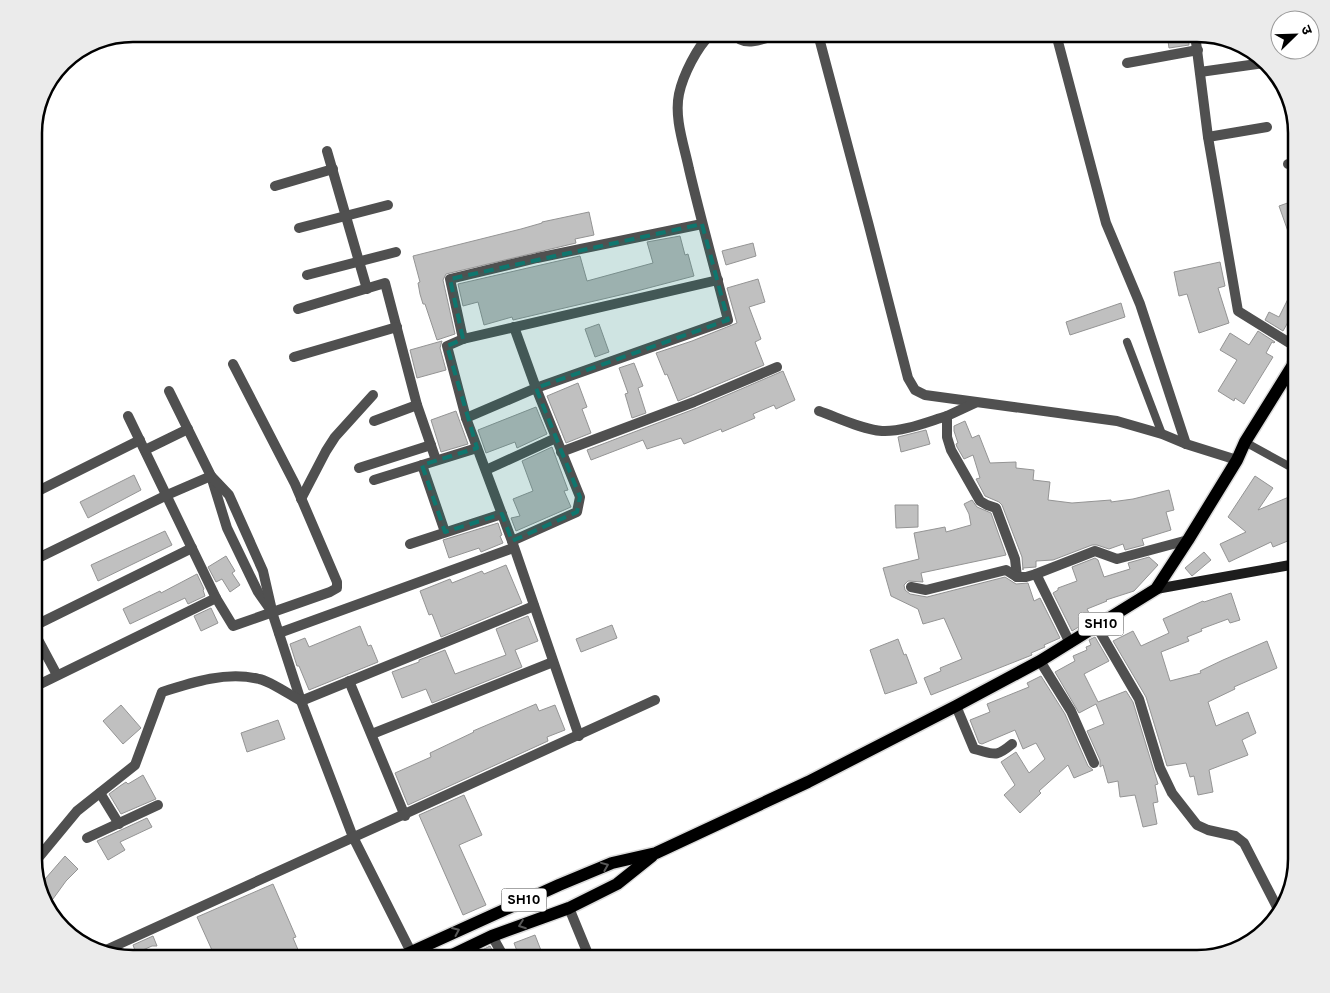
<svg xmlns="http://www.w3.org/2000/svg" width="1330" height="993" font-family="Overpass,'Noto Sans Devanagari',sans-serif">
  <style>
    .building { fill: #c0c0c0; stroke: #949494 }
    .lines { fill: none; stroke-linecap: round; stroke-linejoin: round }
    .primary-casing { stroke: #dbdbdb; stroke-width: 15 }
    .lane { stroke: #505050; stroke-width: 8 }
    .street { stroke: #505050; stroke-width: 10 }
    .secondary { stroke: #1d1d1d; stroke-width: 10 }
    .primary { stroke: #000; stroke-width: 12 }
    .oneway { stroke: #595959 }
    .marked { fill: #0f766e; fill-opacity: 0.2; stroke: #0f766e; stroke-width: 4; stroke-dasharray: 10 6; stroke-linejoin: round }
    .labels { text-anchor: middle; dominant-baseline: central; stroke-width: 4; stroke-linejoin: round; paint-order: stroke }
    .shield { fill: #fff; stroke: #4c4c4c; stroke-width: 1 }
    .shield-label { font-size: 14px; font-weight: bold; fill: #000 }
    .rim { fill: none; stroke: #000; stroke-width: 2.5 }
  </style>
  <rect width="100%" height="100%" fill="#fff"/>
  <!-- building -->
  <g class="building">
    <path d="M1167,34H1188L1189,45L1169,48Z"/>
    <path d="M1296,200V251H1295L1279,206Z"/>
    <path d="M589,212L594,235L575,239L576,243L446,274L443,280L455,334L437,340L425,304H423L420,294L418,283L420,282L413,256L521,229L542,223V222Z"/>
    <path d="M680,236L685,255L688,254L694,276L633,292L513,320L512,317L484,325L478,302L463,306L458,284L580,256L587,281L653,263L647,242Z"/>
    <path d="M753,243L756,256L726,265L722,251Z"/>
    <path d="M1220,262L1225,286L1218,288L1229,323L1199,333L1187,294L1179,296L1174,272Z"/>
    <path d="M758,279L765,302L749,307L761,339L755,342L764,365L678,401L667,374L665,375L656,353L692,341L737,323L727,288Z"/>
    <path d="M1289,297L1296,301V308L1283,331L1265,320L1269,312L1279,317Z"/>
    <path d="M1121,303L1125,317L1070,335L1066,322Z"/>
    <path d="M599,324L609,352L595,357L585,329Z"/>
    <path d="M1258,331L1275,342L1274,343L1272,342L1266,353L1273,357L1244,404L1235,398L1234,401L1218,391L1237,360L1220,350L1230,333L1249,345Z"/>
    <path d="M442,341L440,348L446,370L417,378L410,350Z"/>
    <path d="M634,363L643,386L638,388L646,413L632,418L625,394L628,393L619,368Z"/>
    <path d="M783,371L795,400L776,409L774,405L753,414L755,418L722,432L721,429L684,444L681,438L647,449L643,440L591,460L587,450L697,408Z"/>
    <path d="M578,383L587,407L582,409L591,433L566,443L547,396Z"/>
    <path d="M536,407L547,434L517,448L515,442L486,453L478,430Z"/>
    <path d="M456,411L468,444L441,452L431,420Z"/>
    <path d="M965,421L972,438L979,435L990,463L1016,462V468L1034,470L1033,480L1050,482L1048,500L1072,503L1111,500V502L1133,499L1169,490L1174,510L1166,512L1171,530L1142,539L1144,545L1125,550L1123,544L1109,549L1097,545H1092L1053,560L1036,561V567L1023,568V570L1022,557L1002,505L999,502L985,496L976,479L980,478L973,455L964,459L957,447L956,444L958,443L954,431V426Z"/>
    <path d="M926,430L930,444L901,452L898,437Z"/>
    <path d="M552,447L568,490L564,491L571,507L516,531L511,518L520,516L513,499L533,491L522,461Z"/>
    <path d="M134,475L141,490L88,518L80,502Z"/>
    <path d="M1255,476L1273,488L1258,510L1296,494V526L1291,528L1295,538L1273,547L1271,542L1229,562L1220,544L1246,532L1228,517Z"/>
    <path d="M972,500L977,507L991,513L1006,555L921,573L923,582L908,581L904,585L905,590L910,594L927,597L1005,577L1016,584L1028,583L1034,601L1040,598L1060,638L1044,645L1045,647L1031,653L1032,655L931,695L924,678L941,671L940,668L962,659L944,618L923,624L918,609L891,596L883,568L919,559L914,533L945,527L946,532L971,525L969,514L964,504Z"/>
    <path d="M895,505H918V527L896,528Z"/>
    <path d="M498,523L502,535L500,536L503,543L481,552L479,548L449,558L443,540Z"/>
    <path d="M165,531L172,545L98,581L91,565Z"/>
    <path d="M1204,552L1211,560L1192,576L1185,568Z"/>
    <path d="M226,556L235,571L232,573L240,585L230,592L222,579L216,582L208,567Z"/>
    <path d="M1149,557L1158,565L1134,591L1106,600L1107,601L1087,609L1092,619L1072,631L1053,593L1058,590V588L1077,581L1072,567L1095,558L1098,560L1104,577L1130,569L1128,563Z"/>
    <path d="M506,565L522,603L441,637L432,614L429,615L420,591L450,579L452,583L482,571L484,574Z"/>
    <path d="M197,574L204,589L203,590L205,596L188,604L185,598L130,624L123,609L160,591L161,593Z"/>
    <path d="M1231,593L1240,620L1230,623L1228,619L1201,629L1202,631L1187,637L1189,641L1161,652L1170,681L1201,673L1200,671L1223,660L1267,641L1277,668L1234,687L1235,689L1208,702L1216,726L1248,712L1256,733L1242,740L1248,755L1209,770L1213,792L1198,795L1194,776L1190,777L1186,763L1167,766L1146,697L1113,641L1133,631L1141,646L1169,633L1163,619L1203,601L1204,602Z"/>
    <path d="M211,608L218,623L201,631L194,616Z"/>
    <path d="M528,616L538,641L515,650L522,667L432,703L426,689L402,698L392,672L419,662V660L445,650L455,674L506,655L496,629Z"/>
    <path d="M612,625L617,638L581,652L576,639Z"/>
    <path d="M360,626L368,646L371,645L378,662L309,690L299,666H297L290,644L305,638L309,647Z"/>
    <path d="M1095,637L1109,661L1084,674L1098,702L1126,691L1133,702L1158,784L1155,785L1158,802L1153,803L1157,824L1143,827L1135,795L1120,797L1118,781L1108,783L1103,765L1100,767V760L1087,731L1104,724L1096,704L1079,713L1055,672L1075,661L1073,656L1087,650L1086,647L1091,645L1089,640Z"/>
    <path d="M898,639L904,655L906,654L917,683L885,694L870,650Z"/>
    <path d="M1041,676L1065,714L1088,766L1093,770L1074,778L1068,765L1039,791L1041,793L1020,813L1004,795L1015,785L1001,762L1016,752L1029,773L1045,759L1036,743L1023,749L1015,730L982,744L979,743L970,720L990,712L987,704L1029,687L1027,683Z"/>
    <path d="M536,704L539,711L555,705L565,730L547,737L548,741L408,805L395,773L431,757L430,753L474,732L473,731Z"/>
    <path d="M121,705L141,728L123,744L103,721Z"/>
    <path d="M278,720L285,739L247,752L241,733Z"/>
    <path d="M143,775L156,799L121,814L109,794L120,786L126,782L128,784Z"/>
    <path d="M464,795L482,835L459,845L486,905L463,915L419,815Z"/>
    <path d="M147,818L152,827L120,842L125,850L108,860L97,841Z"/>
    <path d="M65,856L78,869L66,881L50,903L49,902L46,906L39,886Z"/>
    <path d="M273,884L296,937L293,938L302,959H216L197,917Z"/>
    <path d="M535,935L542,953L527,959H520L514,943Z"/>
    <path d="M153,936L157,946H152L136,953L133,945Z"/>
    <path d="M490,946L497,959H462L480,951Z"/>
  </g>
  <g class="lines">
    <!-- primary casing -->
    <g class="primary-casing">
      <g id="primary">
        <path d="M396,959L559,885L612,863L656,853L808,782L956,706L1040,661L1156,589L1188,540L1237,460L1245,442L1296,360"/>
        <path d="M444,959L492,936L569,908L617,884L652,856"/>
      </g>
    </g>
    <!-- lane -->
    <g class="lane">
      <path d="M1127,342L1162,434"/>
      <path d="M1245,442L1296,470"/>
    </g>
    <!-- street -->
    <g class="street">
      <path d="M734,34C744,48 764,39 777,34"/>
      <path d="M818,34L869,226L908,378L915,390L925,395L1117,421L1162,434L1186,444L1237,460"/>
      <path d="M1056,34L1106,223L1140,304L1186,444"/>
      <path d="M1195,34L1208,137L1238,311L1296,347"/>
      <path d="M1127,63L1198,50"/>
      <path d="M1200,72L1264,63"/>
      <path d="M1208,137L1267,127"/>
      <path d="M327,151L367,289"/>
      <path d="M1288,164L1296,162"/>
      <path d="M275,186L333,169"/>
      <path d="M299,228L388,205"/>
      <path d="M307,275L396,252"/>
      <path d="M298,309L385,283L417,405L436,460"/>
      <path d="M463,339L450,279L537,258L702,224"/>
      <path d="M294,357L397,327"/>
      <path d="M169,391L211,476L227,528L258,592L272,612L301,701L353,837L411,952"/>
      <path d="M975,403L947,416V437L951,450L980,501L987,505L996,508L1015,559L1017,577H1026L1036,574L1095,551L1117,559L1188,540"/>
      <path d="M819,411C839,418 861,429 882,431C903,432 927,422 947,416"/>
      <path d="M128,416L216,598"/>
      <path d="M466,418L536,388L728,320C715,270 701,220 689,169C684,145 674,118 679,94C683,75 697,47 711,34"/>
      <path d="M374,421L417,405"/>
      <path d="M145,450L188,429"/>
      <path d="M561,452L694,402L777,367"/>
      <path d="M422,465L445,532"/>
      <path d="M359,468L431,445"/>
      <path d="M486,470L556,438"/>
      <path d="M374,480L477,448"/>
      <path d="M34,493L140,440"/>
      <path d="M301,499L326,451L335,437L373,395"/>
      <path d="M512,541L577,512L580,497L536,388L514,327"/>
      <path d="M410,544L502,514"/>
      <path d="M34,560L167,495L211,476L229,495L263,571L271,606"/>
      <path d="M1036,574L1070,643"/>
      <path d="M911,587L926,590L1006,570L1017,577"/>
      <path d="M34,626L192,548"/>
      <path d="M1097,627L1139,699L1160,768L1172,793L1197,825L1208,830L1235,836L1244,843L1279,911"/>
      <path d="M34,632L57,675"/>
      <path d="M279,633L513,548"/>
      <path d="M1040,661L1071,711L1094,763"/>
      <path d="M349,681L405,816"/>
      <path d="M34,687L216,598L233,626L330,592L337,588V582L295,484L233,364"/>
      <path d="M956,706L974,749C995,754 995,758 1012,744"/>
      <path d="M372,734L553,662"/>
      <path d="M579,736L512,541L466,418L447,346L463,339L718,280"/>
      <path d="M100,793L119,824"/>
      <path d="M87,838L158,805"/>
      <path d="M34,863L77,811L135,765L162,692C193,682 227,671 259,679C270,681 290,695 301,701L534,606"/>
      <path d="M569,908L590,959"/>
      <path d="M492,936L505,959"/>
      <path d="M106,950L655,700"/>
      <path d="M645,959H660"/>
    </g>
    <!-- secondary -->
    <path class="secondary" d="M1156,589L1296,564"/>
    <!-- primary -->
    <use href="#primary" class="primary"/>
  </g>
  <!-- one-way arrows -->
  <defs><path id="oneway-chevron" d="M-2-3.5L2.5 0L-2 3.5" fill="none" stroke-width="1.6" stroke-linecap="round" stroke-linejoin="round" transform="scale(1.25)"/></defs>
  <g class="oneway">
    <use href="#oneway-chevron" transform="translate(605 866) rotate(-22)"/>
    <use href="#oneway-chevron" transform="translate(522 925) rotate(160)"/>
    <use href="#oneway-chevron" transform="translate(456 931) rotate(-24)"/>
  </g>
  <!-- marked area -->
  <path class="marked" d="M702,224L728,320L536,388L580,497L577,512L512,541L502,514L445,532L422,465L477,448L447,346L463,339L450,279Z"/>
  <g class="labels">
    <!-- shield labels -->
    <g class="shield">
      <rect x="1078.5" y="612.5" width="45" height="23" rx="4"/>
      <rect x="501.5" y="888.5" width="45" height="23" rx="4"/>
    </g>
    <g class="shield-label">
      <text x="1101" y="624">SH10</text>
      <text x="524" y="900">SH10</text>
    </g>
  </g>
  <!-- crop -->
  <path d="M0 0H1330V993H0ZM133 42H1197A91 91 0 0 1 1288 133V859A91 91 0 0 1 1197 950H133A91 91 0 0 1 42 859V133A91 91 0 0 1 133 42Z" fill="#ebebeb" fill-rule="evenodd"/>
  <path class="rim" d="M133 42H1197A91 91 0 0 1 1288 133V859A91 91 0 0 1 1197 950H133A91 91 0 0 1 42 859V133A91 91 0 0 1 133 42Z"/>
  <!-- north arrow -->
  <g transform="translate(1295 35) rotate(67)"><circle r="24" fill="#ffffff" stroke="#999999"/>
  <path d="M0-4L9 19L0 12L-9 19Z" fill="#000000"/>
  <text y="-8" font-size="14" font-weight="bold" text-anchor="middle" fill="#000000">उ</text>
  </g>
</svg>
